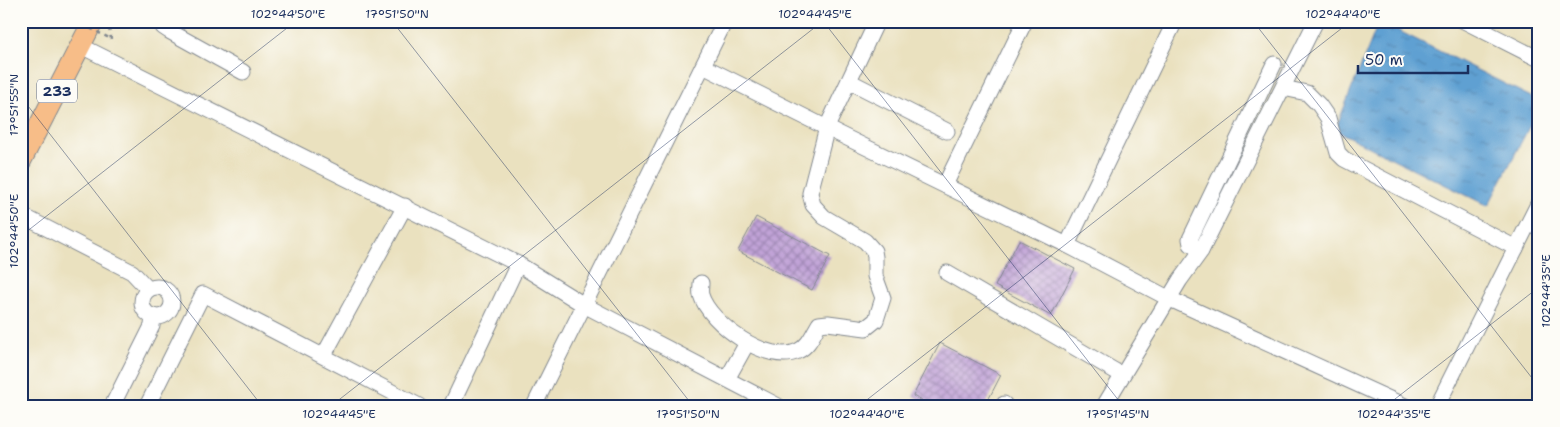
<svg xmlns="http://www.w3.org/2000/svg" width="1560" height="427" font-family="'Shantell Sans',sans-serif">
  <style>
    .water { fill: url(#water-ripples); stroke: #3d6898 }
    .building { fill: url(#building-cross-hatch) }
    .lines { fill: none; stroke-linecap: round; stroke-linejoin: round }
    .minor-casing { stroke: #82888e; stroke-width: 17 }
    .major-casing { stroke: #82888e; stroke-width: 22 }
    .path { stroke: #82888e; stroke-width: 2.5; stroke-dasharray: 4 4; stroke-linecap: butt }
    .minor { stroke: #fff; stroke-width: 15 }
    .major { stroke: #f7bd88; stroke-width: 20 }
    .path-bridge { stroke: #82888e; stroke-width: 2.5; stroke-dasharray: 4 4; stroke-linecap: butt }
    .ticks { fill: none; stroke: #1b2f5e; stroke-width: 1; stroke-opacity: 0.45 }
    .labels { text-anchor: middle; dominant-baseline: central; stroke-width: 4.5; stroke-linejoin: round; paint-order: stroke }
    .shield { fill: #fdfcf7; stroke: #5f6c8c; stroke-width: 1 }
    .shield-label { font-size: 14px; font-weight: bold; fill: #1b2f5e }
    .neatline { fill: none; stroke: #1b2f5e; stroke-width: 2 }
    .ticks-label { font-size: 12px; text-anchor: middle; fill: #1b2f5e }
  </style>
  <defs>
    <pattern id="water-ripples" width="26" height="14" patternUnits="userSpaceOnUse" patternTransform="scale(1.25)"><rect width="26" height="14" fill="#5fa0d2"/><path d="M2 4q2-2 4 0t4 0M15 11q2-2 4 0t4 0" fill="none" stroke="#4e83ae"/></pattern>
    <pattern id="building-cross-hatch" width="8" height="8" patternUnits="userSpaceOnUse" patternTransform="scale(1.25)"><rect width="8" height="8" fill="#c1a3d7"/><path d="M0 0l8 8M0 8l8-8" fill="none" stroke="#9c85b2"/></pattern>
  </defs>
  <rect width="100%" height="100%" fill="#fdfcf7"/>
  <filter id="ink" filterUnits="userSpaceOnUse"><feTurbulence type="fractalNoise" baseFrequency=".02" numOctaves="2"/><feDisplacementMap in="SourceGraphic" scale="10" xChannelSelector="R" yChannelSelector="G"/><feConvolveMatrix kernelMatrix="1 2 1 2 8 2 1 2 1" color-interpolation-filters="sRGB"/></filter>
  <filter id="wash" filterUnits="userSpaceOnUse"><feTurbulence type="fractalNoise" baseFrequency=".0096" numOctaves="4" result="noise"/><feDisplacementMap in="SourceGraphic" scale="20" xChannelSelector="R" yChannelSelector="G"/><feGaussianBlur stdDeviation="1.12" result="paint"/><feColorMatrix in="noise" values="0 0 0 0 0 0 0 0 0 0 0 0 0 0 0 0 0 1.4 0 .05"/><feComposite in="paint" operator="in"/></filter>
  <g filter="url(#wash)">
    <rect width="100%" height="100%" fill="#eae1bf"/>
    <!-- water -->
    <path class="water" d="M1379,21L1539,101V108L1488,206L1335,130Z"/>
    <g id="blocks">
      <!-- building -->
      <g class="building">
        <path d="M756,217L830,256L812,290L738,251Z"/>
        <path d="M1019,240L1075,269L1051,316L995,286Z"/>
        <path d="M940,343L1001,375L985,406H931L913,396Z"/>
      </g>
    </g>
  </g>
  <g filter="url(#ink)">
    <use href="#blocks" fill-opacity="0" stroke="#82888e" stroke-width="1"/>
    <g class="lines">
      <!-- minor casing -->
      <g class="minor-casing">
        <g id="minor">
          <path d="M160,21L163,27L169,31L243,72"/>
          <path d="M1464,21L1539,59"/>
          <path d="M81,46L518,264L584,305L778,406"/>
          <path d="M703,66L839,134L1067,245L1170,299L1405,406"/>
          <path d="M849,81L947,131"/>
          <path d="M1283,88L1307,93L1319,105L1328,118L1338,153L1344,159L1516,248"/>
          <path d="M945,185L1025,21"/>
          <path d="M21,215L132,272L148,289"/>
          <path d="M1067,245L1175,21"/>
          <path d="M1201,251L1191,244L1190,239L1274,64"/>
          <path d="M947,273L1122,375"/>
          <path d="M701,283C701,287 700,291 701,295C709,323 769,366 798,351C809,346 813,334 819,324L828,323L866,328L876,320L883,298L875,276V257L874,251L865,241L824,217L813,205L810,193L827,127L877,21"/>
          <circle cx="157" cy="302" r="15"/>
          <path d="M324,355L405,206"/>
          <path d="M727,379L747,343"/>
          <path d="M112,406L152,326L153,316"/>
          <path d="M147,406L203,294L419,406"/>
          <path d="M451,406L518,264"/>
          <path d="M534,406L725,21"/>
          <path d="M1003,406L1004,404"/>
          <path d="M1104,406L1180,280L1201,251L1316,21"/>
          <path d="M1437,406L1539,202"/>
        </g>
      </g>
      <!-- major casing -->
      <g class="major-casing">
        <path id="major" d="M21,161L93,21"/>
      </g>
      <!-- path -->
      <path class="path" d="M109,28L111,39"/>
      <!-- minor -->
      <use href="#minor" class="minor"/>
      <!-- major -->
      <use href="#major" class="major"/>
      <!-- path-bridge -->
      <path class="path-bridge" d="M76,21L111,39"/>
    </g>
  </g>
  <!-- ticks -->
  <path class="ticks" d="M392,21L693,406M823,21L1123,406M1253,21L1539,387M21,97L262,406M21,236L296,21M331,406L823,21M859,406L1351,21M1386,406L1539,287"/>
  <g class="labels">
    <!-- shield labels -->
    <rect class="shield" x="37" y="79.5" width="40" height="23" rx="4"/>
    <g class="shield-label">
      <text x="57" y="91">233</text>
    </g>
  </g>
  <!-- margin -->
  <rect width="1560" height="427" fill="none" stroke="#fdfcf7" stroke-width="55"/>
  <!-- scale -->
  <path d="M1358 65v8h110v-8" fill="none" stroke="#1b2f5e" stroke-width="2.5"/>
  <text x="1365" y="65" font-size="15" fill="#1b2f5e" stroke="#fdfcf7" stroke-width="4" paint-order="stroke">50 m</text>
  <rect x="28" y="28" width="1504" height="372" class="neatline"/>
  <g class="ticks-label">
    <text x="288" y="18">102°44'50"E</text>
    <text x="397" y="18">17°51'50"N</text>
    <text x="815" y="18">102°44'45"E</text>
    <text x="1343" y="18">102°44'40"E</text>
    <text transform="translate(14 105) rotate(-90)" y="4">17°51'55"N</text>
    <text transform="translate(14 231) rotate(-90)" y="4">102°44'50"E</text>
    <text transform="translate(1546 291) rotate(-90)" y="4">102°44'35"E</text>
    <text x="339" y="418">102°44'45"E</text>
    <text x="688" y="418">17°51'50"N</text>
    <text x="867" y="418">102°44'40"E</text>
    <text x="1118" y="418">17°51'45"N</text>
    <text x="1394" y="418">102°44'35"E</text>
  </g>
</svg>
